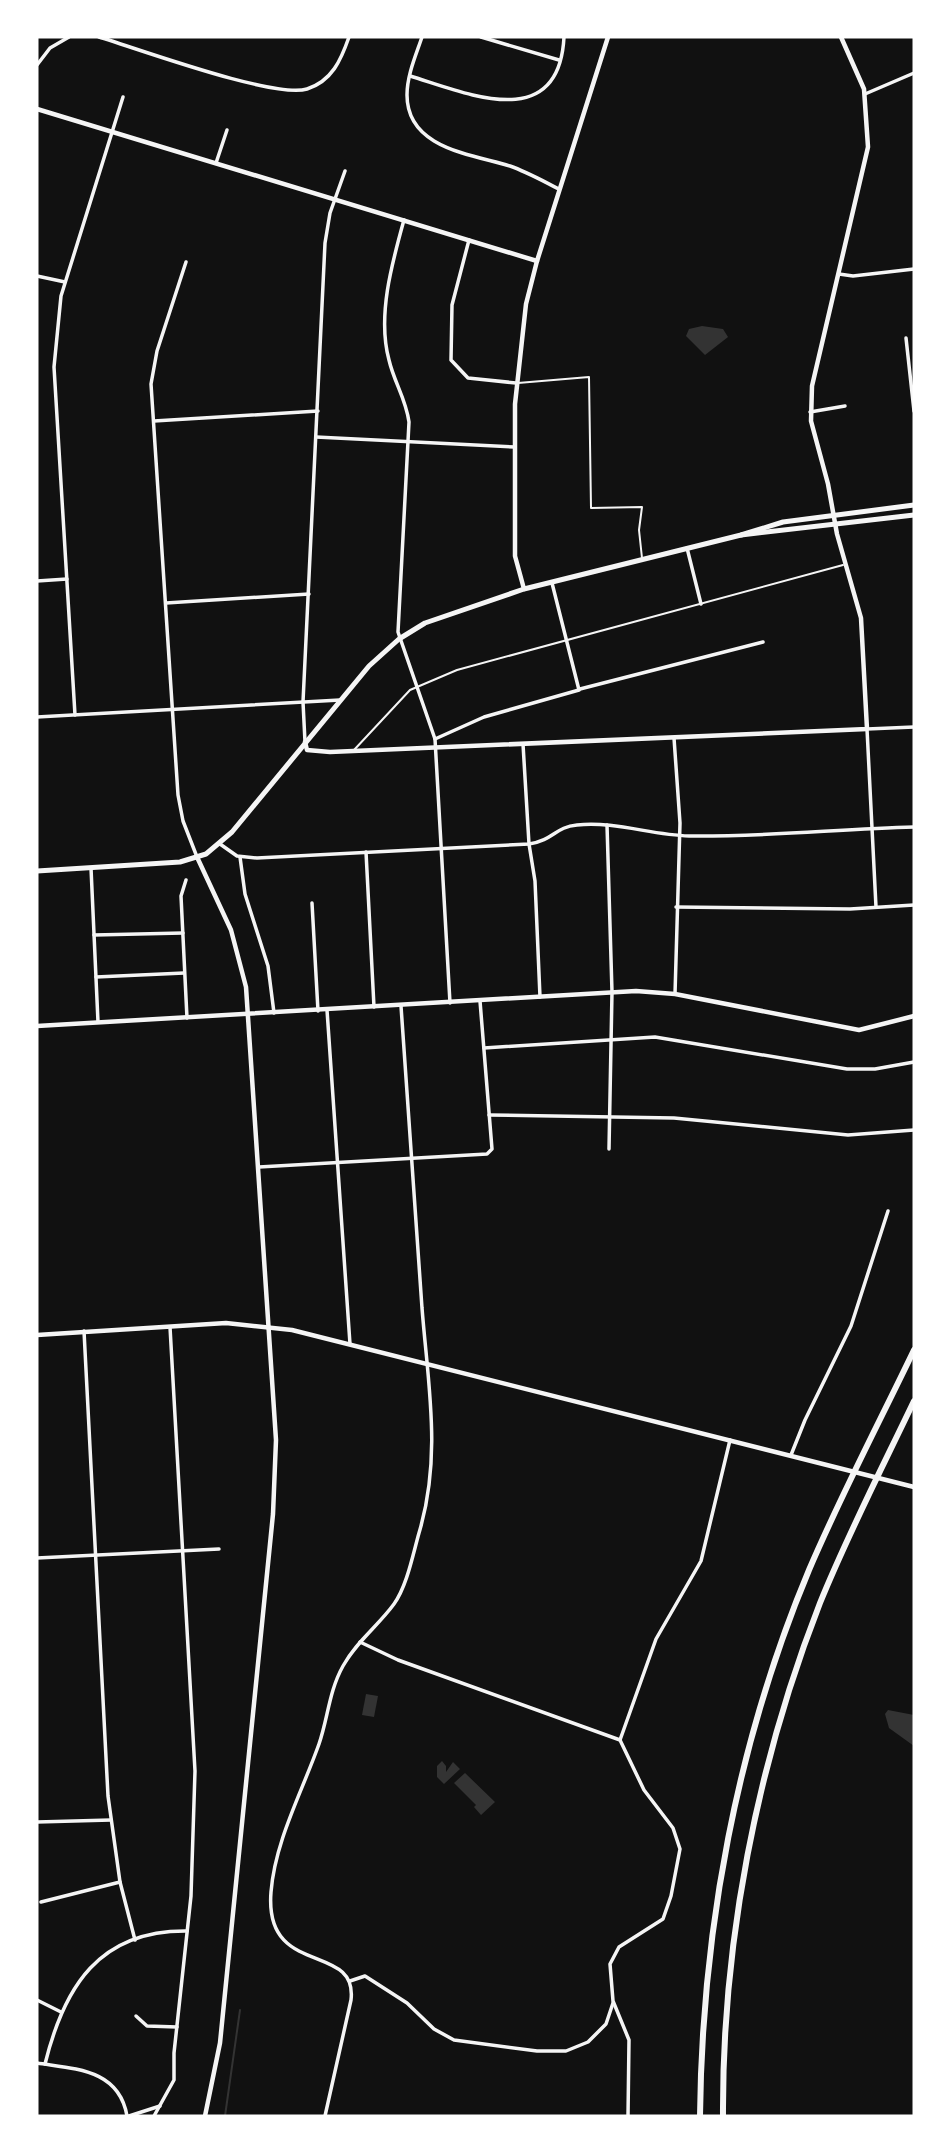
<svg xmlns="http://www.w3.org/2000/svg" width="951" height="2153" font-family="Barlow,sans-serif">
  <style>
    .water { fill: #333 }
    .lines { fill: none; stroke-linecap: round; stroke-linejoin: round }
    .stream { stroke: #333; stroke-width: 2 }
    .service { stroke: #f5f5f5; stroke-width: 2 }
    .minor { stroke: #f5f5f5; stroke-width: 3.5 }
    .tertiary { stroke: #f5f5f5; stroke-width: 4.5 }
    .secondary { stroke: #f5f5f5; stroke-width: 4.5 }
    .primary { stroke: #f5f5f5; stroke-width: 5 }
    .motorway { stroke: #f5f5f5; stroke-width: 6 }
  </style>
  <rect width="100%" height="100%" fill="#111"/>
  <!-- water -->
  <g class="water">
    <path d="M702,326L723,329L728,337L705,355L686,336L689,329Z"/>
    <path d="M366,1694L378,1696L374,1717L362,1715Z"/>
    <path d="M888,1710L914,1715V1746L889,1728L885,1714Z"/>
    <path d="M442,1761L446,1766V1772L453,1762L460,1769L444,1784L437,1777V1766Z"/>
    <path d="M465,1773L495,1802L481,1815L474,1807L476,1805L454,1783Z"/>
  </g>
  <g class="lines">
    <!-- stream -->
    <path class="stream" d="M225,2116L240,2010"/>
    <!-- service -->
    <g class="service">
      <path d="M518,383L589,377L591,508L642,507L639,530L642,558"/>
      <path d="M354,750L410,690L457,670L843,565"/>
    </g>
    <!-- minor -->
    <g class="minor">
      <path d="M99,37C139,49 275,99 307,89C332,81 341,60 349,37"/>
      <path d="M422,37C416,55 407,75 407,95C407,148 470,154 510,166C527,172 543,181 559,189"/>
      <path d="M481,37L559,60"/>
      <path d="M37,65L50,48L69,37"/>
      <path d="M410,76C466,93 559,135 564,37"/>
      <path d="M865,94L914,73"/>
      <path d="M216,163L227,130"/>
      <path d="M404,220C392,263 377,316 389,360C394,382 406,399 409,422L398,632L435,739L450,1003"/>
      <path d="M469,240L452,305L451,360L468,378L516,383"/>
      <path d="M186,262L157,351L151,384L178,795L183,821L197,857"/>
      <path d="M839,274L853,276L914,269"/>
      <path d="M37,276L65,282"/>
      <path d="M906,338L914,411"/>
      <path d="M810,412L845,406"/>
      <path d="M154,421L318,411"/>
      <path d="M316,437L515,447"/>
      <path d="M687,548L701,604"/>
      <path d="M37,581L67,579"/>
      <path d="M166,603L309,594"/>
      <path d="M580,689L763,642"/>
      <path d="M75,715L54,367L61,296L123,97"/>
      <path d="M37,717L340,700"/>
      <path d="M674,738L680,823L675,994"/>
      <path d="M435,739L484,717L579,690L552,583"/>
      <path d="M305,742L303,702L325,243L330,213L345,171"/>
      <path d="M523,744L529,844L535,881L540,997"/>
      <path d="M607,825L612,992L609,1149"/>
      <path d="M220,844L237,856L257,858L529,844C554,840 555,827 577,825C615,821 651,835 689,836C764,837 839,829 914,827"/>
      <path d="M366,852L374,1007"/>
      <path d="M240,857L245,894L268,966L274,1013"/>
      <path d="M91,868L98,1022"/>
      <path d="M186,880L181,896L187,1018"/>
      <path d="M312,903L318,1011"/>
      <path d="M676,907L850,909L914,905"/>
      <path d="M876,907L867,729L914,727"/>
      <path d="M94,935L183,933"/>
      <path d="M96,977L184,973"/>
      <path d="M327,1010L350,1344"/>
      <path d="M484,1048L655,1037L847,1069H875L914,1062"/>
      <path d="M489,1115L674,1118L848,1135L914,1130"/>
      <path d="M259,1167L487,1154L492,1149L480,1001"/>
      <path d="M84,1331L108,1796L120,1882L135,1940"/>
      <path d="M791,1455L805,1420L851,1326L888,1211"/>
      <path d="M37,1558L219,1549"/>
      <path d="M360,1642L398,1660L620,1740L644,1790L673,1828L680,1849L671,1896L663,1919L619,1947L610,1964L613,2001L629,2040L628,2116"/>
      <path d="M620,1740L656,1639L701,1561L730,1440"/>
      <path d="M37,1822L111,1820"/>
      <path d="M41,1902L120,1882"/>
      <path d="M350,1981L365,1976L407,2003L434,2029L454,2040L537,2051H566L588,2042L606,2024L613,2003"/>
      <path d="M37,2000L61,2012"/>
      <path d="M136,2016L147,2026L177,2027"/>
      <path d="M37,2063C75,2069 119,2069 127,2116"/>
      <path d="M45,2064C64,1987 99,1930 187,1931"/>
      <path d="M129,2116L160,2106"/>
      <path d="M154,2116L174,2080V2053L191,1896L195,1771L170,1327"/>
      <path d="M325,2116L351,2000C358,1941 264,1979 271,1892C275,1841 302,1792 319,1744C328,1718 329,1691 343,1666C356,1642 378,1626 394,1604C407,1586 413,1554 419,1533C442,1456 428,1385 422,1308C415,1207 408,1106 401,1006"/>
    </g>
    <!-- tertiary -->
    <g class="tertiary">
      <path d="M37,109L537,261"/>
      <path d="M524,589L515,556V404L526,304L537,261L608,37"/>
      <path d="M305,742L307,750L330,752L867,729L861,618L837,534L828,484L811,421L812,386L868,147L864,89L841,37"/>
      <path d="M37,1026L636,991L675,994L859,1030L914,1016"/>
    </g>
    <!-- secondary -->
    <g class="secondary">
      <path d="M197,857L231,930L246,987L276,1440L273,1514L220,2043L205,2116"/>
      <path d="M37,1335L226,1323L292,1330L914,1487"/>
    </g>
    <!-- primary -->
    <g class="primary">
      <path d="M741,535L914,515"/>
      <path d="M37,871L180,862L206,854L232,832L369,666L399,639L425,623L524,589L741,535L783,522L914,505"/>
    </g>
    <!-- motorway -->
    <g class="motorway">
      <path d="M700,2116C702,1930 737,1742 809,1570C841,1495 879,1423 914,1350"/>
      <path d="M723,2116C722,1943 757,1764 820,1603C848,1534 882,1468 914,1401"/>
    </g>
  </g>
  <!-- border -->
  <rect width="951" height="2153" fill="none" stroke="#ffffff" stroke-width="77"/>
</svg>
